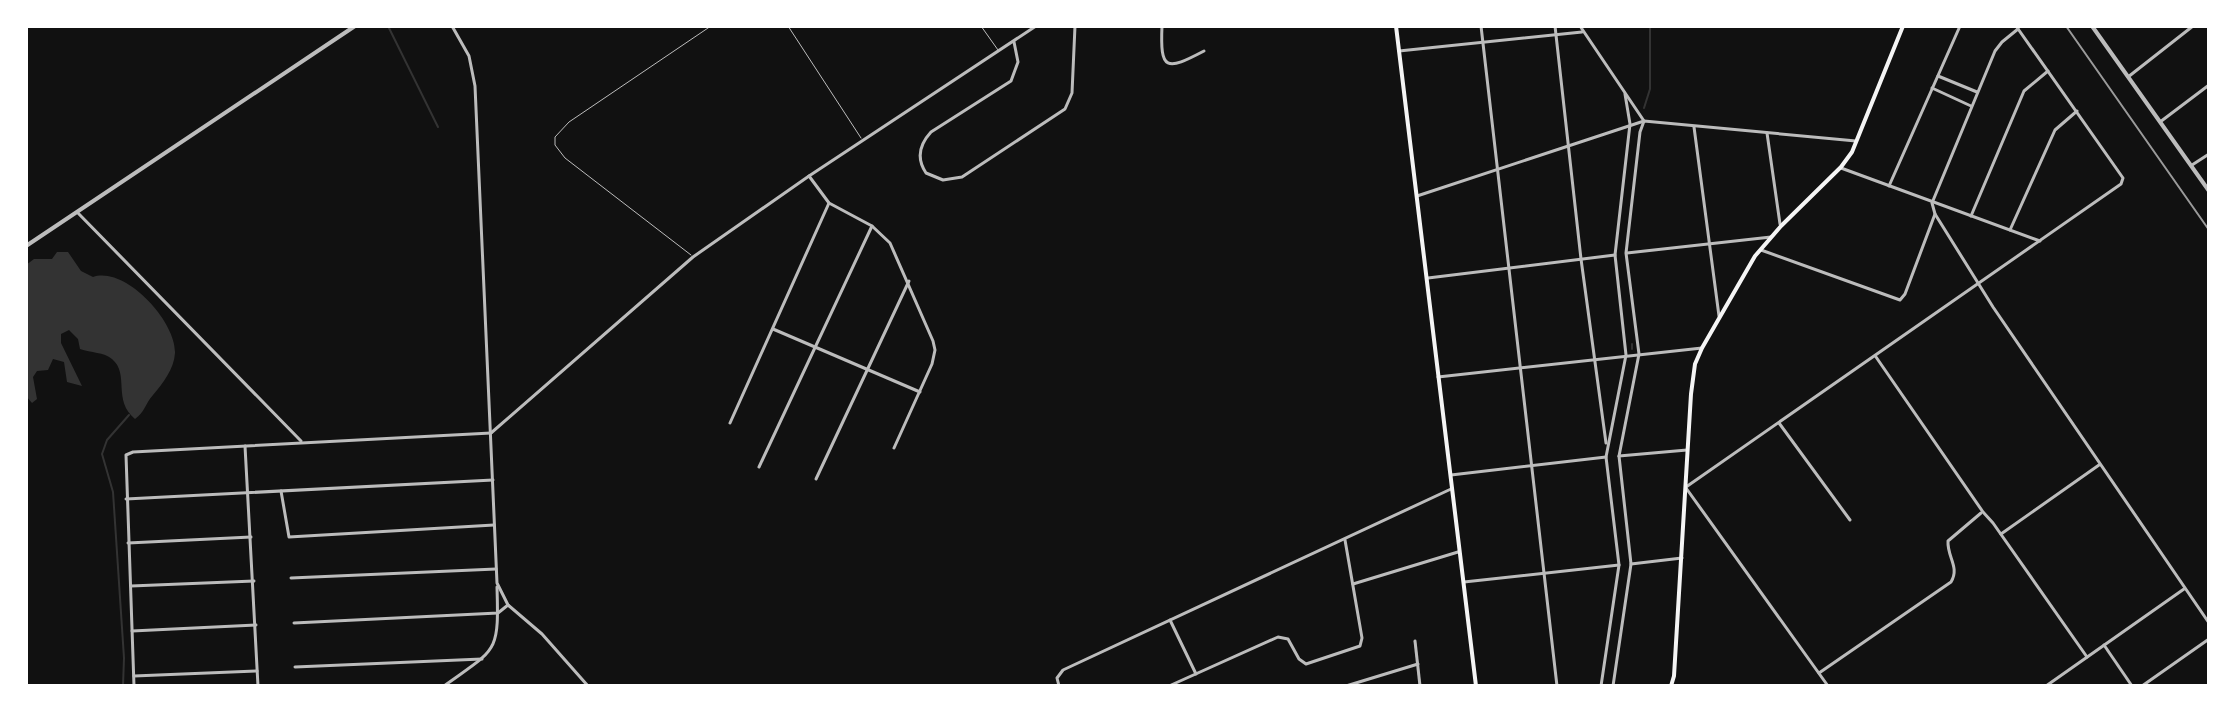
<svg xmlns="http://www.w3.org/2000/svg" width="2235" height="712" font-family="'PT Sans',sans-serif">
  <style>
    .water { fill: #333 }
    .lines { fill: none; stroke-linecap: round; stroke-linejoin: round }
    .stream { stroke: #333; stroke-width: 2 }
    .service { stroke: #bcbcbc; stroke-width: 1 }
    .minor { stroke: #bcbcbc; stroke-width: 3 }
    .tertiary { stroke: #bcbcbc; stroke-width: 4 }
    .secondary { stroke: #f5f5f5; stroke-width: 4 }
    .rail { stroke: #9a9a9a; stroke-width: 2 }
  </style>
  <rect width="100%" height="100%" fill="#111"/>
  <!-- water -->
  <path class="water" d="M57,252H68L81,271L93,277C125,266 176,321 175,353C174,369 163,383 153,395C145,404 145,412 135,419C112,400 130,374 112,359C104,352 91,353 80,349L78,339L69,330L61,334V343L82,386L67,382L64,362L53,359L48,370L37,371L33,377L37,399L32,403L26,396V265L34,259H52Z"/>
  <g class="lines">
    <!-- stream -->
    <g class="stream">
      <path d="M388,26L438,127"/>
      <path d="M1644,108L1650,89V26"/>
      <path d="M1632,344V349"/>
      <path d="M123,686L124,658L113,492L102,454L107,440L129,415"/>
    </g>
    <!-- service -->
    <g class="service">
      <path d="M788,26L861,138"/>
      <path d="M981,26L998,50"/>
      <path d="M691,255L565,158L555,145V137L569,122L711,26"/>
    </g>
    <!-- minor -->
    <g class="minor">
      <path d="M452,26L469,56L475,86L497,583L508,605L542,634L588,686"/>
      <path d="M1162,26C1160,71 1166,71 1204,51"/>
      <path d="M1481,26L1557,686"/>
      <path d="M1555,26L1581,259L1606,443"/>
      <path d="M1580,26L1644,121L1640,132L1626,253L1639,354L1619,456L1631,564L1613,686"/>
      <path d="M2018,29L2002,42L1995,51L1932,203L1935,214L1993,307L2209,623"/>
      <path d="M1014,42L1018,62L1011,81L931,132C919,145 916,158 926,173L943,180L962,177L1065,109L1072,93L1075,26"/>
      <path d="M1399,51L1582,32"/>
      <path d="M1938,76L1977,92"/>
      <path d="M2128,77L2193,26"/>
      <path d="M1932,88L1971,106"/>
      <path d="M2160,122L2209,85"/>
      <path d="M1694,127L1719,316"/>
      <path d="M1767,133L1780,224"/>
      <path d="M2192,165L2209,154"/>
      <path d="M1841,168L2040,241"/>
      <path d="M809,176L829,203L872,226L890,243L933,341L935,350L932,364L894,448"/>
      <path d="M1889,186L1960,26"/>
      <path d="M1417,196L1644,121L1856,141"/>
      <path d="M77,212L301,441"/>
      <path d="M1971,216L2024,91L2048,71"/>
      <path d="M2010,230L2055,130L2077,111"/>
      <path d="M1761,250L1900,300L1905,294L1935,214"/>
      <path d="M1627,253L1771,237"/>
      <path d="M1428,278L1615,255"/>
      <path d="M773,329L920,392"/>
      <path d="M1876,357L1983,512L1993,523L2087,657"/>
      <path d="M1438,377L1702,348"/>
      <path d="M730,423L829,203"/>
      <path d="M1779,423L1850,520"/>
      <path d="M491,433L693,257L809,176L1036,26"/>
      <path d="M245,446L258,686"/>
      <path d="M1619,456L1687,450"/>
      <path d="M759,467L872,226"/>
      <path d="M1451,475L1606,457"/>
      <path d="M816,479L909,281"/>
      <path d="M1686,487L2121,184L2123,178L2016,26"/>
      <path d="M1686,488L1828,686"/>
      <path d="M281,491L289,537L494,525"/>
      <path d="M126,499L493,480"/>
      <path d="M2001,534L2099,465"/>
      <path d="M128,543L251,537"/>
      <path d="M1631,564L1682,558"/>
      <path d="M291,578L496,569"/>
      <path d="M1464,582L1619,565"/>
      <path d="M1353,584L1458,552"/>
      <path d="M131,586L254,581"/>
      <path d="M1170,620L1196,674"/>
      <path d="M294,623L498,613L508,605"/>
      <path d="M132,631L256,625"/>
      <path d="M1415,641L1420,686"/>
      <path d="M2104,645L2132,686"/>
      <path d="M295,667L482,659"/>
      <path d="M1819,673L1951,582C1960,567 1947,557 1948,541L1981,513"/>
      <path d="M134,676L257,671"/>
      <path d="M134,686L126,455L133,452L491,433"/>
      <path d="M444,686C497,648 499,654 497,587"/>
      <path d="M1059,686L1057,678L1063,670L1451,489"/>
      <path d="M1169,686L1278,637L1288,639L1299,659L1306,664L1360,646L1362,638L1345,540"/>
      <path d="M1346,686L1418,664"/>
      <path d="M1601,686L1619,565L1606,457L1626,355L1615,255L1630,124L1625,94"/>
      <path d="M2046,686L2184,589"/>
      <path d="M2142,686L2209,639"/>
    </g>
    <!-- tertiary -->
    <g class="tertiary">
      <path d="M2092,26L2209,191"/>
      <path d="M26,246L355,26"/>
    </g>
    <!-- secondary -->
    <g class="secondary">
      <path d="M1396,26L1476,686"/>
      <path d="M1671,686L1674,676L1691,394L1695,364L1702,348L1755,256L1781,226L1841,167L1852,152L1903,26"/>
    </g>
    <!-- rail -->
    <path class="rail" d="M2066,26L2209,230"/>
  </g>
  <!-- border -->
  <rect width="2235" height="712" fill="none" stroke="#ffffff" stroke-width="56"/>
</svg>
